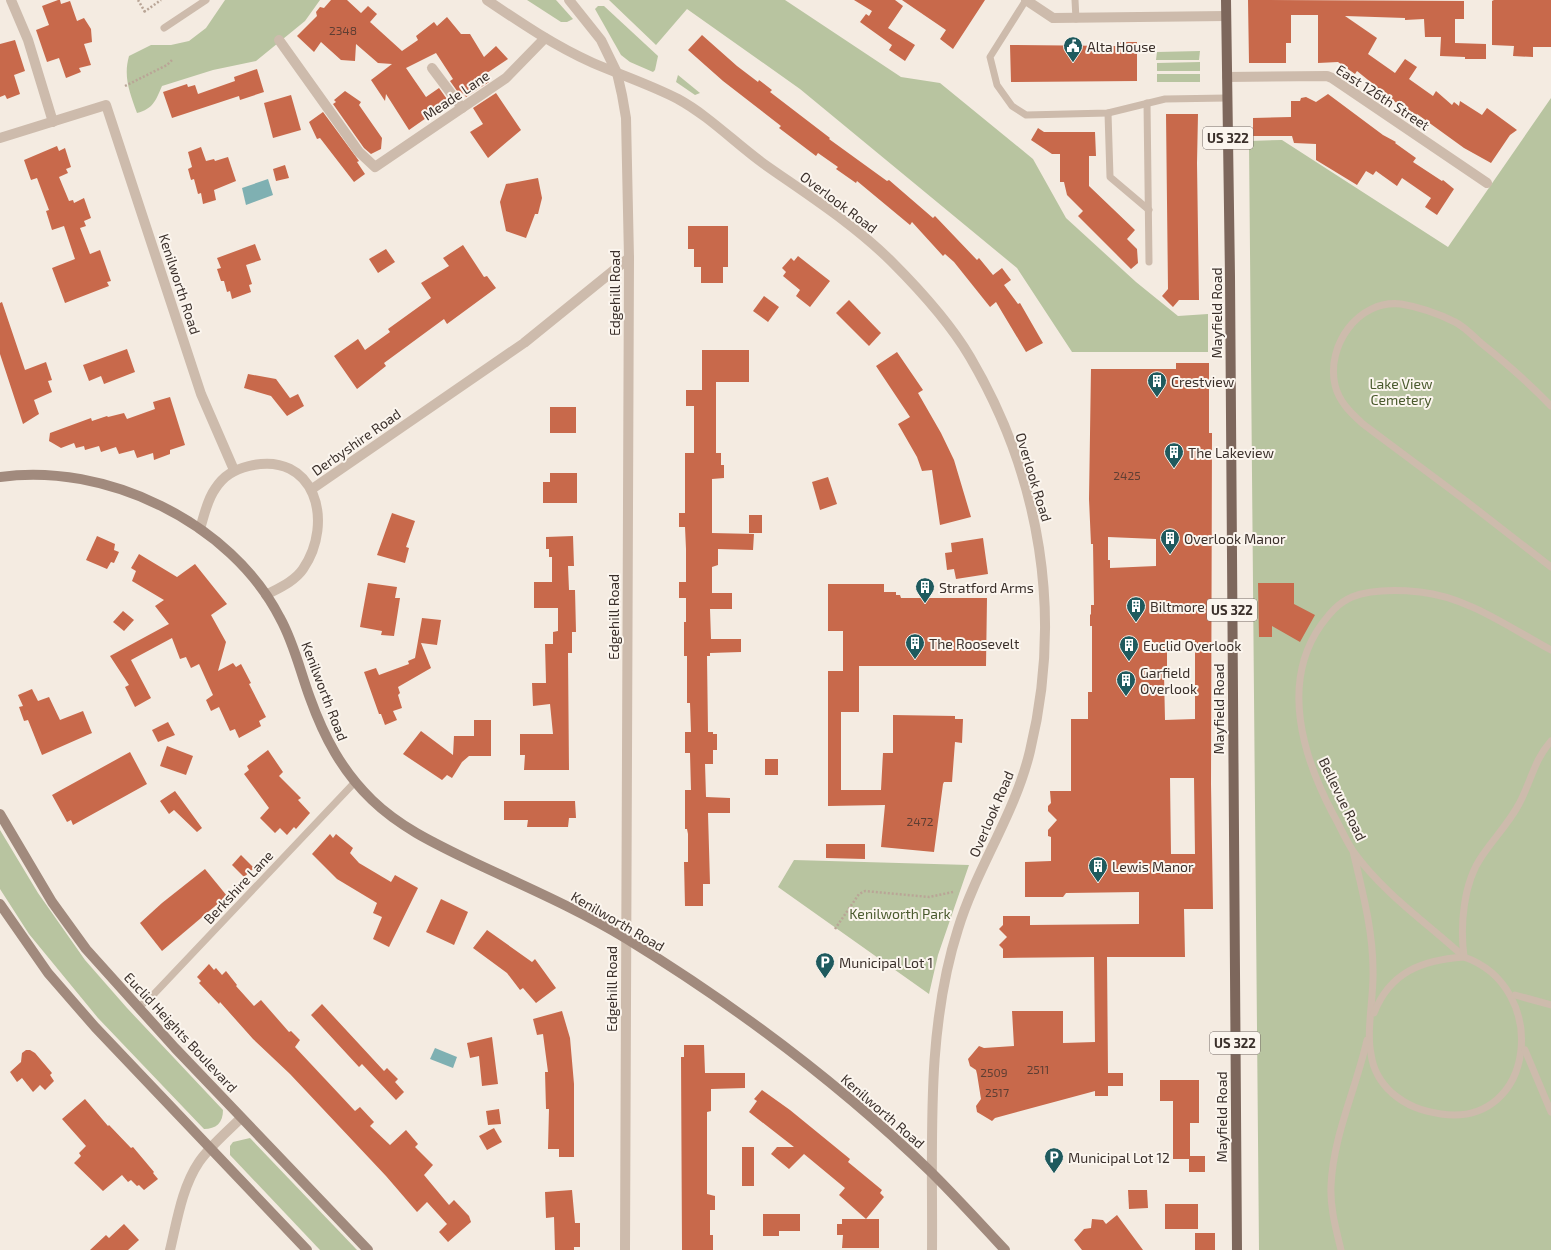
<svg xmlns="http://www.w3.org/2000/svg" width="1551" height="1250" font-family="'Exo 2',sans-serif">
  <style>
    .green { fill: #b8c4a0 }
    .water { fill: #7fb0b2 }
    .building { fill: #c8694b; fill-rule: evenodd }
    .lines { fill: none; stroke-linecap: round; stroke-linejoin: round }
    .path { stroke: #b9a596; stroke-width: 2.5; stroke-dasharray: 2 2; stroke-linecap: butt }
    .service { stroke: #cdbbac; stroke-width: 7 }
    .minor { stroke: #cdbbac; stroke-width: 10 }
    .tertiary { stroke: #cdbbac; stroke-width: 10 }
    .secondary { stroke: #a18a7d; stroke-width: 10 }
    .primary { stroke: #7d675c; stroke-width: 10 }
    .labels { text-anchor: middle; dominant-baseline: central; stroke-width: 4; stroke-linejoin: round; paint-order: stroke }
    .number-label { font-size: 12px; fill: #5e3e33 }
    .shield { fill: #fbf5ee; stroke: #756b66; stroke-width: 1 }
    .shield-label { font-size: 13px; font-weight: bold; fill: #3b302b }
    .poi-label { font-size: 14px; fill: #3b302b; stroke: #fbf5ee; text-anchor: start }
    .street-label { font-size: 14px; fill: #3b302b; stroke: #fbf5ee }
    .park-label { font-size: 14px; fill: #4a5a2e; stroke: #fbf5ee }
  </style>
  <rect width="100%" height="100%" fill="#f4ebe1"/>
  <!-- green -->
  <g class="green">
    <path d="M225,0H320L305,21L256,61L213,70L162,86C156,100 153,109 137,113C130,93 123,77 129,56L151,45H171L189,41L206,28Z"/>
    <path d="M527,0H556L573,19L567,22H561Z"/>
    <path d="M609,0H785L901,77L940,83L1033,159L1066,218L1136,282L1178,316L1208,314V352H1072L1017,268L800,89L687,9L656,45Z"/>
    <path d="M598,6H604L658,56L655,70L653,72L630,62L621,55L595,9Z"/>
    <path d="M1200,51L1199,60H1156L1157,52Z"/>
    <path d="M1200,62V71H1157V63Z"/>
    <rect x="1157" y="74" width="43" height="8"/>
    <path d="M678,75L700,93L695,95L676,82Z"/>
    <path d="M1551,98V1250H1259L1249,141L1282,140L1448,247Z"/>
    <path d="M0,830L38,893L85,960L127,1008L223,1110C223,1123 216,1129 204,1129L98,1018L29,934L0,889Z"/>
    <path d="M794,860L969,865L938,955L929,994L778,887Z"/>
    <path d="M250,1138L357,1250H320L230,1155V1146L233,1142Z"/>
  </g>
  <!-- water -->
  <g class="water">
    <path d="M268,179L273,195L246,205L242,188Z"/>
    <path d="M435,1048L457,1057L453,1068L430,1059Z"/>
  </g>
  <!-- building -->
  <g class="building">
    <path d="M58,0H60L61,4L70,1L77,21L84,18L91,29L92,42L84,44L91,65L79,68L81,72L66,78L59,58L47,62L36,30L49,25L42,6Z"/>
    <path d="M331,0H347L361,13L368,6L377,14L370,22L402,51L418,40L416,36L434,22L437,26L447,17L461,34H470L484,57L496,46L508,59L484,75L489,82L466,97L463,93L460,95L450,81L453,79L436,53L406,68L426,97L439,88L449,102L409,130L386,94L385,101L371,80L392,64L378,63L356,44L355,61L341,60L321,42L314,52L297,36L317,16L316,12L320,7L324,8Z"/>
    <path d="M854,0H895L903,6L888,28L915,45L905,61L889,50L892,45L860,22L866,14L869,16L872,11Z"/>
    <path d="M902,0H985L953,49L940,39L946,30Z"/>
    <path d="M1248,0L1464,1V19H1455V43L1486,44V59H1465V57L1440,56L1441,37H1425L1424,19L1405,20V18L1345,16L1377,38L1368,54L1395,73L1405,59L1417,67L1409,79L1433,96L1436,91L1452,105L1454,102L1459,106L1460,101L1482,115L1487,108L1517,130L1510,135L1491,163L1464,148L1417,114L1416,116L1399,105L1357,71L1355,74L1338,62L1318,63V15H1291V43H1286V63H1249Z"/>
    <path d="M1494,0H1551V47H1533V57L1513,56L1514,46L1492,45V1Z"/>
    <path d="M702,35L737,66L758,82L759,80L772,90L770,92L830,138L829,139L887,181L889,180L933,218L935,216L977,260L979,258L993,275L1002,268L1011,280L1004,285L1018,304L1020,303L1043,343L1026,352L996,302L990,307L954,262L945,254L943,256L912,222L910,225L857,181L856,183L836,169L838,167L818,153L816,156L779,128L781,126L723,81L688,50Z"/>
    <path d="M15,40L25,71L14,75L20,94L7,99L5,95L0,97V44Z"/>
    <path d="M1117,42H1137V81L1011,82L1010,45L1116,46Z"/>
    <path d="M257,69L264,92L240,100L239,96L172,118L163,92L187,84L188,87L195,85L198,94L235,81L234,77Z"/>
    <path d="M345,91L361,102L359,105L382,138L381,149L371,154L364,148L333,104L336,102L334,100Z"/>
    <path d="M496,93L521,130L488,158L470,132L483,124L473,108Z"/>
    <path d="M1328,94L1383,135L1396,142L1395,143L1416,158L1413,162L1442,181L1443,180L1454,189L1437,215L1425,207L1431,198L1402,178L1397,186L1376,171L1373,175L1366,171L1357,185L1316,160V144L1294,143L1292,136H1253V118L1291,117V101H1300L1301,98L1306,97L1316,102Z"/>
    <path d="M291,95L301,130L273,138L264,103Z"/>
    <path d="M323,112L359,161L357,162L365,174L354,182L320,138L317,139L309,122Z"/>
    <path d="M1166,114H1198L1197,163L1199,300H1179L1173,307L1162,296L1168,289Z"/>
    <path d="M1038,128L1044,132H1095L1096,156H1089V186L1135,230L1127,239L1137,249L1138,263L1131,269L1078,216L1083,211L1067,195L1064,182H1060V154H1052L1031,140Z"/>
    <path d="M57,146L59,151L65,148L71,167L66,169L68,173L59,177L69,201L73,200L74,203L84,198L91,218L84,221L86,226L80,228L90,254L100,250L111,281L107,282L109,286L65,303L52,268L75,259L64,226L52,230L46,211L49,210L37,178L31,180L24,160Z"/>
    <path d="M201,147L206,161L214,159L215,161L228,157L236,181L214,190L216,200L203,204L201,193L198,194L194,179L191,180L188,169L192,167L188,152Z"/>
    <path d="M285,165L289,178L276,181L273,169Z"/>
    <path d="M538,178L542,198L538,214H535L526,238L506,231L500,202L506,184Z"/>
    <path d="M688,226H728V267H723V283H701V267H694V249H688Z"/>
    <path d="M255,244L261,260L246,265L252,284L249,285L251,292L232,299L230,291L227,292L224,281H221L217,269L221,268L217,258Z"/>
    <path d="M463,245L484,277L487,276L496,288L447,324L444,319L384,363L386,366L357,389L334,356L358,339L365,350L390,332L388,329L431,298L421,283L449,266L443,258Z"/>
    <path d="M386,249L395,262L378,273L369,259Z"/>
    <path d="M798,256L830,281L810,307L796,296L800,290L783,276L786,272L782,268L791,258L794,261Z"/>
    <path d="M764,296L779,307L768,322L753,311Z"/>
    <path d="M849,300L881,333L869,346L836,313Z"/>
    <path d="M2,302L25,370L46,362L52,380L48,381L52,392L34,400L39,414L23,424L0,354V303Z"/>
    <path d="M127,349L135,372L104,384L101,376L89,381L83,365Z"/>
    <path d="M702,350H749V382H716V453H721V465H724V478L712,479V533L754,534L753,550L718,549V565L712,567V593H732V609H710L711,639H741V652L710,653V656H707L708,732H713V734H717V750H713V764H705L706,797L730,798V813H708L710,884H703V906H685L684,862H688V834L687,829H685V790H691L690,753H685V732H691L690,703H687V656H684V622H686V598H679V582H686V549L685,527H679V513H685V453H694V406H686V390H702Z"/>
    <path d="M897,352L923,390L918,393L941,433L954,460L971,517L940,525L932,470L922,471L917,457L898,424L910,417L876,366Z"/>
    <path d="M1176,363H1209V433H1212L1211,784L1213,909H1184L1185,957H1107L1108,1073H1123V1086H1108V1096H1095V1091L995,1118L992,1121L977,1112L976,1106L981,1099L977,1074L976,1070L970,1066L968,1059L979,1046L984,1048L1014,1046L1012,1011H1063V1043L1095,1042L1094,957L1003,958V949L999,945L1007,937L999,929L1003,925V916H1030V925L1139,924V892L1066,893L1063,897H1025V862L1051,861V837L1048,836V830L1057,820L1048,811V806L1051,803L1050,791H1071V719H1088V692H1092V626H1090V615L1091,614V605H1094L1093,544H1091L1089,499L1091,369H1176ZM1108,537L1156,539V566L1110,568V560H1108ZM1167,640H1195V719L1165,720L1164,674H1167ZM1170,778H1194L1195,854H1171Z"/>
    <path d="M248,374L276,379L290,398L298,394L304,406L287,416L271,396L244,388Z"/>
    <path d="M170,397L185,445L170,450V454L154,460L153,453L137,458L134,450L119,454L116,447L101,452L99,446L85,450L84,446L76,448L74,443L61,448L49,441L50,433L91,418L92,421L107,416L108,417L124,413L127,419L155,409L153,402Z"/>
    <rect x="550" y="407" width="26" height="26"/>
    <path d="M550,473H577V503H543V482H550Z"/>
    <path d="M828,477L837,504L820,510L812,482Z"/>
    <path d="M392,513L415,521L406,547L409,548L405,563L377,555Z"/>
    <rect x="749" y="515" width="13" height="18"/>
    <path d="M97,536L115,544L114,550L119,552L114,563L111,562L107,569L86,560Z"/>
    <path d="M573,536L574,566H568L569,590H575L576,632H572V653H568L569,770H524L525,755H520V734H553L550,704L533,706L532,683H546L545,644H553V632L558,631V608H534V582H552V557H549V549H546V537Z"/>
    <path d="M983,538L988,574L956,579L954,569L947,570L945,553L952,552L951,543Z"/>
    <path d="M139,554L177,577L195,564L227,604L211,615L226,642L218,671L233,663L236,667L241,664L251,683L249,684L266,717L259,721L261,726L239,738L235,729L230,731L219,707L211,711L206,700L213,695L199,664L191,668L186,657L180,659L172,638L131,660L151,698L135,707L125,687L129,685L110,656L169,624L155,606L164,600L132,581L136,571L131,568Z"/>
    <path d="M368,583L397,587L395,598H400L394,636L381,635L382,631L360,627Z"/>
    <path d="M1258,583H1294V604L1315,615L1300,642L1272,626V637H1259Z"/>
    <path d="M828,584H884V592H896V595H900L901,598H987L986,666H859V712H841V790H881L883,753H893V715L955,716V719H963L962,743L955,742L952,782H944L943,784L934,852L881,847L885,805L828,806V671H843V631H828Z"/>
    <path d="M123,611L134,620L124,631L113,622Z"/>
    <path d="M422,618L441,620L437,645L421,643L431,668L398,687L400,693L398,695L402,708L393,711L397,720L385,725L381,714H379L364,672L376,668L379,675L409,664L408,661L415,658Z"/>
    <path d="M32,689L38,701L49,697L60,720L83,711L92,733L42,755L28,720L24,721L19,707L23,706L18,695Z"/>
    <path d="M474,720H491V756H469L462,762L452,778L447,775L442,780L403,754L421,731L453,755L454,736H474Z"/>
    <path d="M168,722L175,735L158,742L152,730Z"/>
    <path d="M167,746L193,756L186,775L160,766Z"/>
    <path d="M268,750L283,772L279,776L301,798L298,800L310,813L296,829L294,827L287,835L280,828L275,833L260,818L269,808L244,774L249,770L247,766Z"/>
    <path d="M130,752L147,784L73,825L71,820L67,822L52,795Z"/>
    <rect x="765" y="759" width="13" height="16"/>
    <path d="M175,791L202,828L197,832L174,810L169,814L160,801Z"/>
    <path d="M504,801H575L576,818H569L568,827H527L528,820H504Z"/>
    <path d="M330,834L333,838L336,834L353,848L350,853L359,863L391,882L395,875L418,888L389,947L373,939L382,917L373,913L377,903L337,879L312,854Z"/>
    <path d="M826,844H865V859L826,858Z"/>
    <path d="M241,855L254,868L244,877L232,865Z"/>
    <path d="M205,869L227,896L162,951L140,923L162,903Z"/>
    <path d="M441,899L468,912L454,945L426,932Z"/>
    <path d="M487,930L532,962L535,959L556,988L536,1003L523,988L520,990L507,973L473,948Z"/>
    <path d="M209,964L214,970L216,968L222,975L226,971L237,985L236,986L254,1006L261,1000L289,1032L291,1031L300,1040L295,1047L355,1111L360,1107L374,1122L370,1126L390,1145L406,1130L418,1144L415,1147L433,1165L424,1175L449,1205L454,1200L469,1216L471,1222L448,1242L439,1232L447,1224L427,1202L417,1212L386,1176L290,1074L253,1039L220,1002L219,1004L199,983L201,981L197,977Z"/>
    <path d="M322,1004L384,1071L387,1068L398,1079L395,1082L404,1092L396,1100L362,1064L359,1067L311,1015Z"/>
    <path d="M562,1011L570,1038L574,1084V1157H559V1149H548L549,1109H546L545,1072H548L543,1034L537,1035L533,1019Z"/>
    <path d="M492,1037L498,1084L482,1086L479,1056L470,1058L467,1043Z"/>
    <path d="M684,1045H704L705,1073H745V1088L711,1089V1111L707,1112V1194L715,1196V1210H710V1235H713V1250H682L681,1057H684Z"/>
    <path d="M26,1050H30L35,1053L52,1073L50,1075L54,1081L45,1090L40,1085L33,1092L22,1078L17,1082L10,1072L21,1062L22,1053Z"/>
    <path d="M1160,1080H1199V1123H1190V1156H1205V1172H1189V1159H1173V1101H1160Z"/>
    <path d="M762,1090L790,1110L850,1159L848,1162L882,1190L880,1193L884,1197L866,1219L839,1195L845,1188L804,1154L789,1169L771,1154L777,1147H794L749,1112L757,1101L754,1099Z"/>
    <path d="M85,1099L108,1126L109,1125L131,1148L133,1147L154,1172L153,1173L158,1179L144,1190L139,1185L137,1186L131,1180L128,1182L122,1175L103,1191L74,1163L81,1156L79,1153L86,1146L62,1119Z"/>
    <path d="M499,1109L501,1124L488,1125L486,1111Z"/>
    <path d="M494,1128L502,1142L487,1150L479,1136Z"/>
    <rect x="742" y="1147" width="12" height="39"/>
    <path d="M572,1190L575,1223H580V1247H574V1250H555L554,1217L546,1218L545,1192Z"/>
    <path d="M1128,1190H1147L1148,1208L1129,1209Z"/>
    <rect x="1165" y="1204" width="33" height="25"/>
    <path d="M763,1214H800V1231H779V1236H763Z"/>
    <path d="M1117,1215L1143,1250H1082L1074,1240L1084,1229L1091,1228L1092,1219L1103,1220L1106,1224Z"/>
    <path d="M842,1219H879V1248H842L843,1235H837V1224H842Z"/>
    <path d="M124,1224L139,1240L128,1250H90L106,1235L109,1238Z"/>
    <rect x="1195" y="1233" width="20" height="17"/>
  </g>
  <g class="lines">
    <!-- path -->
    <g class="path">
      <path d="M138,0L145,12"/>
      <path d="M144,12L161,0"/>
      <path d="M125,86L167,65L172,60"/>
      <path d="M835,929L859,894L865,891L929,897L953,892"/>
    </g>
    <!-- service -->
    <g class="service">
      <path d="M1026,0L990,57L997,85L1012,106L1026,115L1108,113L1165,99L1227,98"/>
      <path d="M1075,0L1076,19"/>
      <path d="M164,28L206,0"/>
      <path d="M1147,103L1149,262"/>
      <path d="M1108,113L1110,177L1149,210"/>
      <path d="M1551,406C1529,383 1506,363 1481,343C1473,336 1465,327 1455,322C1439,314 1419,307 1401,304C1358,299 1326,346 1335,385C1339,402 1351,413 1363,424L1466,501L1551,567"/>
      <path d="M1353,851C1362,890 1373,930 1373,970C1374,996 1366,1030 1371,1054C1373,1069 1381,1083 1392,1093C1407,1106 1422,1111 1441,1114C1536,1128 1551,987 1464,957C1427,923 1383,893 1353,851C1345,839 1340,826 1333,814C1303,757 1280,683 1321,625C1330,613 1338,603 1352,597C1372,589 1400,590 1420,592C1468,597 1510,628 1551,650"/>
      <path d="M1515,995L1551,1005"/>
      <path d="M138,1008L154,994L355,782"/>
      <path d="M1374,1013C1390,972 1422,960 1464,957C1460,926 1463,883 1482,856C1494,838 1509,823 1519,804C1531,782 1534,760 1551,741"/>
      <path d="M1525,1050L1551,1112"/>
      <path d="M1341,1250C1336,1229 1330,1208 1331,1186C1333,1136 1356,1089 1367,1040"/>
    </g>
    <!-- minor -->
    <g class="minor">
      <path d="M11,0L28,40L53,122"/>
      <path d="M1026,0L1053,18L1226,16"/>
      <path d="M279,40L359,152L375,167L506,78L545,38"/>
      <path d="M432,68L462,108"/>
      <path d="M1227,77L1327,76L1332,78L1487,183"/>
      <path d="M0,138L106,105L201,394L234,470"/>
      <path d="M312,489L524,343L629,258"/>
      <path d="M200,529C204,516 207,500 215,489C224,475 234,470 249,466C315,450 335,522 303,569C295,581 279,588 266,595"/>
      <path d="M170,1250C177,1221 182,1187 199,1162C210,1146 227,1132 241,1118"/>
    </g>
    <!-- tertiary -->
    <g class="tertiary">
      <path d="M487,0C521,23 555,46 593,63C621,75 651,85 678,99C709,116 735,143 764,164C808,195 854,224 892,262C920,290 950,323 970,357C1041,478 1063,615 1030,751C1015,814 977,867 958,929C925,1032 933,1143 932,1250"/>
      <path d="M569,0L601,40L617,73L622,95L626,118L629,258L625,1250"/>
    </g>
    <!-- secondary -->
    <g class="secondary">
      <path d="M0,477C105,462 231,522 280,618C294,643 300,671 310,698C324,737 342,771 372,800C401,828 436,844 473,862C524,886 578,909 627,939C736,1006 840,1084 932,1173C957,1198 981,1224 1005,1250"/>
      <path d="M0,814L52,902L86,949L175,1048L368,1250"/>
      <path d="M0,904L48,973L95,1027L307,1250"/>
    </g>
    <!-- primary -->
    <path class="primary" d="M1226,0L1230,277L1237,1250"/>
  </g>
  <!-- icons -->
  <defs>
    <g id="civic-pin" transform="scale(1)"><path d="M0 17L-7.5 6A9.5 9.5 0 1 1 7.5 6Z" fill="#1f5a5e" stroke="#fbf5ee"/><path d="M-.6-6.5H3V-4.5H.6V-3L4-1V1h2V6H-6V1h2V-1L-.6-3ZM-1.2 2.5V6h2.4V2.5Z" fill="#fff"/></g>
    <g id="building-pin" transform="scale(1)"><path d="M0 17L-7.5 6A9.5 9.5 0 1 1 7.5 6Z" fill="#1f5a5e" stroke="#fbf5ee"/><path d="M-4-6H4V6H1V3H-1V6H-4ZM-2.5-4.3h1.7v1.8h-1.7ZM.8-4.3h1.7v1.8H.8ZM-2.5-1h1.7V.8h-1.7ZM.8-1h1.7V.8H.8Z" fill="#fff"/></g>
    <g id="parking-pin" transform="scale(1)"><path d="M0 17L-7.5 6A9.5 9.5 0 1 1 7.5 6Z" fill="#1f5a5e" stroke="#fbf5ee"/><path d="M-3.5-5.5H1a3.5 3.5 0 0 1 0 7H-1V5.5H-3.5ZM-1-3.4V-.6H.8a1.4 1.4 0 0 0 0-2.8Z" fill="#fff"/></g>
  </defs>
  <g fill-rule="evenodd">
    <use href="#civic-pin" x="1073" y="46"/>
    <use href="#building-pin" x="1157" y="381"/>
    <use href="#building-pin" x="1174" y="452"/>
    <use href="#building-pin" x="1170" y="538"/>
    <use href="#building-pin" x="925" y="587"/>
    <use href="#building-pin" x="1136" y="606"/>
    <use href="#building-pin" x="915" y="643"/>
    <use href="#building-pin" x="1129" y="645"/>
    <use href="#building-pin" x="1126" y="680"/>
    <use href="#building-pin" x="1098" y="866"/>
    <use href="#parking-pin" x="825" y="962"/>
    <use href="#parking-pin" x="1054" y="1157"/>
  </g>
  <g class="labels">
    <!-- number labels -->
    <g class="number-label">
      <text x="343" y="30">2348</text>
      <text x="1127" y="475">2425</text>
      <text x="920" y="821">2472</text>
      <text x="1038" y="1069">2511</text>
      <text x="994" y="1072">2509</text>
      <text x="997" y="1092">2517</text>
    </g>
    <!-- shield labels -->
    <g class="shield">
      <rect x="1203" y="127" width="50" height="22" rx="3"/>
      <rect x="1207" y="599" width="50" height="22" rx="3"/>
      <rect x="1210" y="1032" width="50" height="22" rx="3"/>
    </g>
    <g class="shield-label">
      <text x="1228" y="138">US 322</text>
      <text x="1232" y="610">US 322</text>
      <text x="1235" y="1043">US 322</text>
    </g>
    <!-- poi labels -->
    <g class="poi-label">
      <text x="1087" y="46">Alta House</text>
      <text x="1171" y="381">Crestview</text>
      <text x="1188" y="452">The Lakeview</text>
      <text x="1184" y="538">Overlook Manor</text>
      <text x="939" y="587">Stratford Arms</text>
      <text x="1150" y="606">Biltmore</text>
      <text x="929" y="643">The Roosevelt</text>
      <text x="1143" y="645">Euclid Overlook</text>
      <text x="1140" y="672">Garfield<tspan x="1140" dy="16">Overlook</tspan></text>
      <text x="1112" y="866">Lewis Manor</text>
      <text x="839" y="962">Municipal Lot 1</text>
      <text x="1068" y="1157">Municipal Lot 12</text>
    </g>
    <!-- street labels -->
    <g class="street-label">
      <text transform="translate(456 95) rotate(-34)">Meade Lane</text>
      <text transform="translate(1383 97) rotate(33)">East 126th Street</text>
      <text transform="translate(839 202) rotate(37)">Overlook Road</text>
      <text transform="translate(180 284) rotate(72)">Kenilworth Road</text>
      <text transform="translate(614 293) rotate(-90)">Edgehill Road</text>
      <text transform="translate(1216 313) rotate(-90)">Mayfield Road</text>
      <text transform="translate(356 442) rotate(-35)">Derbyshire Road</text>
      <text transform="translate(1034 477) rotate(73)">Overlook Road</text>
      <text transform="translate(613 617) rotate(-90)">Edgehill Road</text>
      <text transform="translate(325 691) rotate(69)">Kenilworth Road</text>
      <text transform="translate(1218 709) rotate(-90)">Mayfield Road</text>
      <text transform="translate(1343 799) rotate(64)">Bellevue Road</text>
      <text transform="translate(991 814) rotate(-67)">Overlook Road</text>
      <text transform="translate(238 887) rotate(-47)">Berkshire Lane</text>
      <text transform="translate(618 921) rotate(30)">Kenilworth Road</text>
      <text transform="translate(611 989) rotate(-90)">Edgehill Road</text>
      <text transform="translate(181 1032) rotate(47)">Euclid Heights Boulevard</text>
      <text transform="translate(883 1111) rotate(41)">Kenilworth Road</text>
      <text transform="translate(1221 1117) rotate(-90)">Mayfield Road</text>
    </g>
    <!-- park labels -->
    <g class="park-label">
      <text x="1401" y="383">Lake View<tspan x="1401" dy="16">Cemetery</tspan></text>
      <text x="900" y="913">Kenilworth Park</text>
    </g>
  </g>
</svg>
